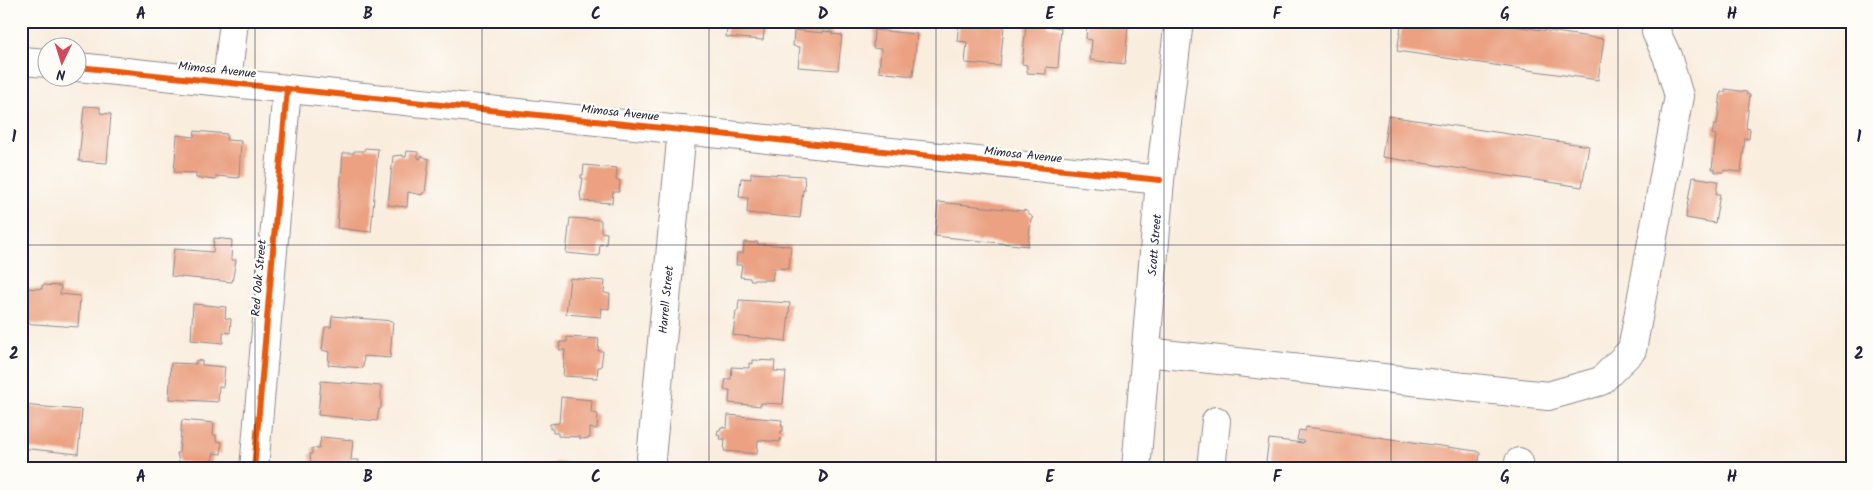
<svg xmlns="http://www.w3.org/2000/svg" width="1873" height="490" font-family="Kalam,sans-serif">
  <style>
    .building { fill: #eba182 }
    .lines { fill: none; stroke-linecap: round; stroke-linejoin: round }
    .minor-casing { stroke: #8e888c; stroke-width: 30 }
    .major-casing { stroke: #8e888c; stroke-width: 30 }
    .minor { stroke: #fff; stroke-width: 28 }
    .major { stroke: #fff; stroke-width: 28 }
    .cycleway-casing { stroke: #fdfcf7; stroke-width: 9 }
    .cycleway { stroke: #e8590c; stroke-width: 6 }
    .grid { fill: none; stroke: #22223b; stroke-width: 1; stroke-opacity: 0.55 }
    .labels { text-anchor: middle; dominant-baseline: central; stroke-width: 5; stroke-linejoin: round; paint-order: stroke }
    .street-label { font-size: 12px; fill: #22223b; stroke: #fdfcf7 }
    .neatline { fill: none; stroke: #22223b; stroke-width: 2 }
    .grid-label { font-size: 16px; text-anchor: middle; font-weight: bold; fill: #22223b }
  </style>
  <rect width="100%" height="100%" fill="#fdfcf7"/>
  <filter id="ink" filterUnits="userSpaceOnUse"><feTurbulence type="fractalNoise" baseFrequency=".02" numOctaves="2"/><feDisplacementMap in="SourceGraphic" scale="10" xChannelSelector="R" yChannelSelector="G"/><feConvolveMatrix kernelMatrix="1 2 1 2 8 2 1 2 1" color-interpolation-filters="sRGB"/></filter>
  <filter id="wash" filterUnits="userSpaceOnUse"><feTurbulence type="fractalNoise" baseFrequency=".0096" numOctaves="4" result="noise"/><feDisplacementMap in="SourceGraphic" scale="20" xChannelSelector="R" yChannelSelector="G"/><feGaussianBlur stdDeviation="1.12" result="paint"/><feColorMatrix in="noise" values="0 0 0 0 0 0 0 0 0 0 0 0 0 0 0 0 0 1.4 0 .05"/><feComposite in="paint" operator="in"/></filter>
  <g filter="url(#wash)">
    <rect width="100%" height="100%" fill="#f9edde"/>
    <g id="blocks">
      <!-- building -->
      <g class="building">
        <path d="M326,21H365V26L326,23Z"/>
        <path d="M728,21H765L763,40L726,37Z"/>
        <path d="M1035,21H1048L1047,26L1061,28L1058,68L1046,67V74L1027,73V65L1022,64L1026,25L1035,26Z"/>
        <path d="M1087,21H1117V24L1128,25L1125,64L1090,60L1092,40L1086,39Z"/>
        <path d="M1402,21H1479L1604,39L1598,80L1397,51Z"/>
        <path d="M959,22L993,23L992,25L1004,26L1000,66L965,63L967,42L957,41Z"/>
        <path d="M794,30L823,33V31L832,32V34L842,35L838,70L798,67L800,47L793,46Z"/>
        <path d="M874,30L917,34L913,76L879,72L881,49L873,48Z"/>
        <path d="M1725,89L1747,92V94L1750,95L1746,128L1750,129L1749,139L1745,138L1741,172L1724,170L1723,172H1715V169H1712L1716,135L1712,134L1714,125H1717L1721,92H1725Z"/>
        <path d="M84,106L100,107V113L111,114L107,163L79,161Z"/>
        <path d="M1388,116L1589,146L1582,187L1382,157Z"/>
        <path d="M195,131L227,134L226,140L241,141L239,178L216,176V180L196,178V173L174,172L177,135L194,137Z"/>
        <path d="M365,148L378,149L371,232L337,228L343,153H354V151H364Z"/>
        <path d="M407,151L418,152V158L421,159V156L429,159L425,193H422V195L408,192L407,207L388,205L393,156L403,155V157H406Z"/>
        <path d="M584,165L617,168L616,180H620L619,192H613L612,203L581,201L580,192H581L583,178H581V175H583Z"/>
        <path d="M751,173L804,176L805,190H803L800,218L747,213L748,198L739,197L741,178L751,179Z"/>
        <path d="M1693,177L1718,181L1716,194H1720L1715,223L1686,218Z"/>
        <path d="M938,202L1024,211L1025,210L1033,218L1031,219L1028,246L935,236Z"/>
        <path d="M570,218L601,220V232L607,233L606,245L600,244L599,256L566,253Z"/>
        <path d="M214,238L232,240L231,260H236L232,282L171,276L174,249L213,252Z"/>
        <path d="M744,242L755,243V242H758L757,244L791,246L789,269L774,268L772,280H750V278L740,277L742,265H736L737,253H743Z"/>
        <path d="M570,278L605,281L604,293L610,294L609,309L602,308L601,317L566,314Z"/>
        <path d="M42,285L61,286L60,294L80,296L78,327L21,323L24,288L42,289Z"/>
        <path d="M739,300L790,303L786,341L733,335L736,311H738Z"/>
        <path d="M193,304L226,307L225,318L231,319L230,333L223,332V343L191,340Z"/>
        <path d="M332,316L393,321L390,358L364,356L363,368L328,365L329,352L322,350L325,327H331Z"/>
        <path d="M567,337L599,339L598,351H603L601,367H598L597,378L563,376L565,350H559L560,342H567Z"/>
        <path d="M196,360L202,361V365L225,367L223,387L219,386L218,402L169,399L171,363L196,364Z"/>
        <path d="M753,360L775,361L774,371L786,372L783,404L761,403V406L729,403L730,390H724L726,379H731L732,367L749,368V363L753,364Z"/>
        <path d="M321,381L381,386V409H379L377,421L318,415Z"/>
        <path d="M561,397L592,400L591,413L598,414L597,429L590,428V438L580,439V437L558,436V433H553V429H550V424L559,423Z"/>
        <path d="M21,405L82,410L78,454L21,448Z"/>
        <path d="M728,415L782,420L781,426H783V431H781L780,442L758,440L757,454L724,451L725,439H719L720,436L717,435L718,430H720L721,427L727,428Z"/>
        <path d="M182,420L214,423L213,435H216V441L222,442L221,454L214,453L211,464L179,462L177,453H179Z"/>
        <path d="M1306,427L1476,451L1480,453L1478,469H1265L1269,439L1303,443L1304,441L1297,440L1299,430L1305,431Z"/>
        <path d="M321,437L353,440L351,460H359L358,469H317L318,463H311L310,454H312V448L319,449Z"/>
        <path d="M555,462L589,465V469H555Z"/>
      </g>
    </g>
  </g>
  <g filter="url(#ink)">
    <use href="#blocks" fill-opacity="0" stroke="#8e888c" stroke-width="1"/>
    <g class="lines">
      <!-- minor casing -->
      <g class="minor-casing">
        <g id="minor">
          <path d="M21,61L48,63"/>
          <path d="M78,67L1160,180"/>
          <path d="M227,82L234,21"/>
          <path d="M1146,352L1548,396L1601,381L1632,350L1679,96L1667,56L1656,32L1658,21"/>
          <path d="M254,469L287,89"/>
          <path id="s1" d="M650,469L682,130"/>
          <path d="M1211,469L1216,421"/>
          <path d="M1518,469L1519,462"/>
        </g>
      </g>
      <!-- major casing -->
      <g class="major-casing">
        <g id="major">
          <path id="s2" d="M1136,469L1160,180L1179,21"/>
        </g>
      </g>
      <!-- minor -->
      <use href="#minor" class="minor"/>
      <!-- major -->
      <use href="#major" class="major"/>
      <!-- cycleway casing -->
      <g class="cycleway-casing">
        <g id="cycleway">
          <path d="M78,67L1160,180"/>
          <path d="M254,469L287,89"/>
        </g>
      </g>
      <!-- cycleway -->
      <use href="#cycleway" class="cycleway"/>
    </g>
  </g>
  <!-- grid -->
  <path class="grid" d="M255,21V469M482,21V469M709,21V469M936,21V469M1164,21V469M1391,21V469M1618,21V469M21,245H1852"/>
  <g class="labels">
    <!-- street labels -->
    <g class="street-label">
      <text transform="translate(217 70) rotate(6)">Mimosa Avenue</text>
      <text transform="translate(620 113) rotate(6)">Mimosa Avenue</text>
      <text transform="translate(1023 155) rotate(6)">Mimosa Avenue</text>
      <text stroke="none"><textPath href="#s2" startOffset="225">Scott Street</textPath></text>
      <text transform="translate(259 278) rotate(-85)">Red Oak Street</text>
      <text stroke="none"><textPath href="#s1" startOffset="170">Harrell Street</textPath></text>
    </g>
  </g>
  <!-- margin -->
  <rect width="1873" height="490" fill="none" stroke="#fdfcf7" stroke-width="55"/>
  <!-- north arrow -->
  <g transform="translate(62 62) rotate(184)"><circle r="24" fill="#fdfcf7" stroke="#a5a5ac"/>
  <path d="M0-4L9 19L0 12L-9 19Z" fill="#d1495b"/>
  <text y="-8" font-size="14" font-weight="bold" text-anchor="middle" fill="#22223b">N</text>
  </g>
  <rect x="28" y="28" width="1818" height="434" class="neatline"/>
  <g class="grid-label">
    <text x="141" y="19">A</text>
    <text x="368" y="19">B</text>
    <text x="596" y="19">C</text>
    <text x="823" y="19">D</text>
    <text x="1050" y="19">E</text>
    <text x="1277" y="19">F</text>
    <text x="1505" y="19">G</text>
    <text x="1732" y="19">H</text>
    <text x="14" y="142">1</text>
    <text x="1859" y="142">1</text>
    <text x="14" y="359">2</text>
    <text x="1859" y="359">2</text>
    <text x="141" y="482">A</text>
    <text x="368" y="482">B</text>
    <text x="596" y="482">C</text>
    <text x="823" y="482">D</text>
    <text x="1050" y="482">E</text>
    <text x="1277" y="482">F</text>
    <text x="1505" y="482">G</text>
    <text x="1732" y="482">H</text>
  </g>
</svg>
